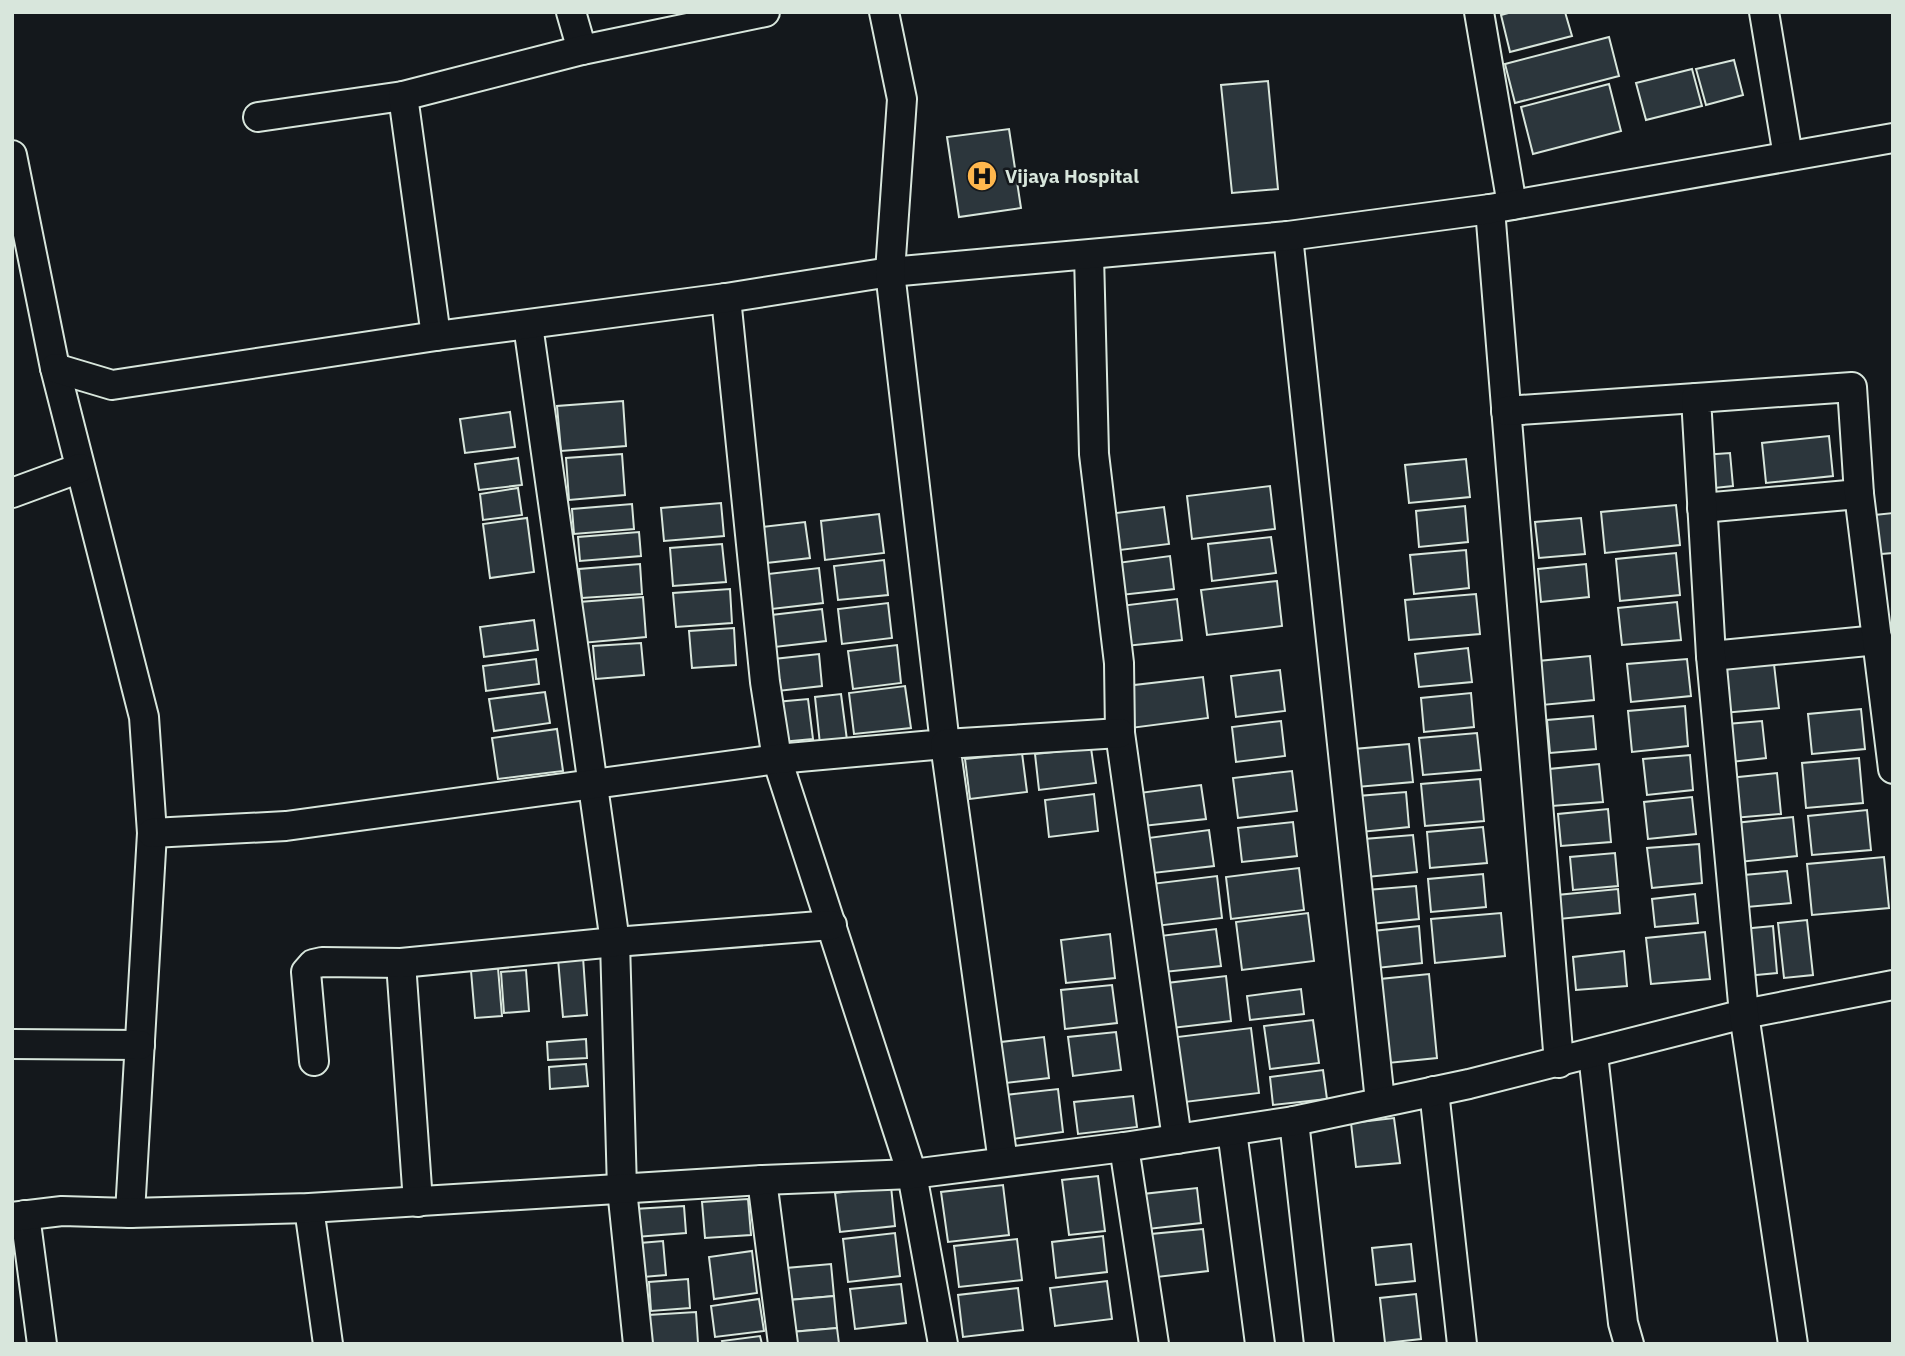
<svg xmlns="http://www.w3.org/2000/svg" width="1905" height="1356" font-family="'IBM Plex Sans',sans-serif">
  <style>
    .building { fill: #2c363c; stroke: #d8e6dc; stroke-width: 2 }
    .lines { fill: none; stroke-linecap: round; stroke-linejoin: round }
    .minor-casing { stroke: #d8e6dc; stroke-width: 32 }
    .minor { stroke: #14181c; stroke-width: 28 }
    .labels { text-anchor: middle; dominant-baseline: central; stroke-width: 5; stroke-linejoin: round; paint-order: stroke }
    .poi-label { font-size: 19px; font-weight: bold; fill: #d8e6dc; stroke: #14181c; text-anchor: start }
  </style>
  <rect width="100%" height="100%" fill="#14181c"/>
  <!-- building -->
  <g class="building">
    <path d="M1512,12H1565L1572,36L1510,52L1501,15Z"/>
    <path d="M1609,37L1619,76L1515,103L1505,64Z"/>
    <path d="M1734,60L1743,95L1706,105L1696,69Z"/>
    <path d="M1692,69L1702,106L1646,120L1636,83Z"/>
    <path d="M1268,81L1278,189L1232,193L1221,85Z"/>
    <path d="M1609,84L1621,131L1533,154L1521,107Z"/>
    <path d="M1009,129L1021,208L959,217L947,137Z"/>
    <path d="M623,401L626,446L561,451L557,406Z"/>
    <path d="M510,412L515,447L465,453L460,419Z"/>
    <path d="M1829,436L1833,476L1766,483L1762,443Z"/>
    <path d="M1730,453L1733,486L1705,489L1702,455Z"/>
    <path d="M622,454L625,495L569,500L566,458Z"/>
    <path d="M518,458L522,485L479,490L475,464Z"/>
    <path d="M1466,459L1470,497L1409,503L1405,465Z"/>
    <path d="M1270,486L1275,529L1192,539L1187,496Z"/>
    <path d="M518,488L522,515L483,520L480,494Z"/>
    <path d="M721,503L724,536L664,541L661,508Z"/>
    <path d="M632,504L634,529L574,534L572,509Z"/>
    <path d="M1676,505L1680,545L1605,553L1601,512Z"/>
    <path d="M1465,506L1468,542L1419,547L1416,511Z"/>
    <path d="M1164,507L1169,544L1112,551L1108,514Z"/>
    <path d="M1893,513V553L1869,555L1865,516Z"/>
    <path d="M879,514L884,553L825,560L821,521Z"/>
    <path d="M527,518L534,572L490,578L483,524Z"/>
    <path d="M1581,518L1585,554L1539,558L1535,522Z"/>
    <path d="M805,522L810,558L757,564L753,528Z"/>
    <path d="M639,532L641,556L580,561L578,537Z"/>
    <path d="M1271,537L1276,573L1212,581L1208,544Z"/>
    <path d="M722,544L726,582L673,586L670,548Z"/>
    <path d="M1466,550L1469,588L1414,594L1410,555Z"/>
    <path d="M1676,553L1680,595L1620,601L1616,559Z"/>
    <path d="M1170,556L1174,589L1121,595L1117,563Z"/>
    <path d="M884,560L888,595L838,600L834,566Z"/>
    <path d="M640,564L642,594L582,598L579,569Z"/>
    <path d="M1586,564L1589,597L1541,602L1538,569Z"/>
    <path d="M819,568L823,603L763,610L759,575Z"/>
    <path d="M1277,581L1282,626L1207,635L1201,590Z"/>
    <path d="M730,589L732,623L676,627L673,593Z"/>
    <path d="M1476,594L1480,634L1409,640L1405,600Z"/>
    <path d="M643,597L646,637L582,643L579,602Z"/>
    <path d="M1177,599L1182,640L1126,646L1120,606Z"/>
    <path d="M1677,602L1681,640L1622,645L1618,608Z"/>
    <path d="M888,603L892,638L842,644L838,609Z"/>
    <path d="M822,609L826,641L766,648L763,616Z"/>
    <path d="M534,620L538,650L484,657L480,627Z"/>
    <path d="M734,628L736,665L692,668L689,631Z"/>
    <path d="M641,643L644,675L596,679L593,646Z"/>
    <path d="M897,645L901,683L853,689L848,651Z"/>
    <path d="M1468,648L1472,682L1419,687L1415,654Z"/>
    <path d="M819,654L822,686L778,691L774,659Z"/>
    <path d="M1590,656L1594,700L1542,705L1538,661Z"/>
    <path d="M536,659L539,684L486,691L483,666Z"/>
    <path d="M1687,659L1691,696L1631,702L1627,664Z"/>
    <path d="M1774,664L1779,708L1723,713L1719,669Z"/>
    <path d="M1280,670L1285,711L1236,717L1231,676Z"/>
    <path d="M1203,677L1208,718L1131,728L1126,686Z"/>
    <path d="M905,686L911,728L854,734L849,693Z"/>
    <path d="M545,692L550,723L494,731L489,699Z"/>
    <path d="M1471,693L1474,727L1424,732L1421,698Z"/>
    <path d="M841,694L847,740L820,744L815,697Z"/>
    <path d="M808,699L813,739L781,742L776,702Z"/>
    <path d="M1685,706L1688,746L1632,752L1628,711Z"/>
    <path d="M1861,709L1865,749L1812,754L1808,714Z"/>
    <path d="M1593,716L1596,749L1550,753L1547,720Z"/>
    <path d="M1281,721L1285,756L1236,762L1232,727Z"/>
    <path d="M1762,721L1766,758L1731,762L1727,724Z"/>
    <path d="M557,729L563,771L498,779L492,738Z"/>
    <path d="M1477,733L1481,770L1423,775L1419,738Z"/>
    <path d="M1409,744L1413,782L1357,787L1354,749Z"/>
    <path d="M1091,748L1096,783L1039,790L1035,754Z"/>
    <path d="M1022,753L1027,792L970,799L965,759Z"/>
    <path d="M1690,755L1693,790L1647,795L1643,759Z"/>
    <path d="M1859,758L1863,803L1806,808L1802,763Z"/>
    <path d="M1599,764L1603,802L1552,806L1549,769Z"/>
    <path d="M1292,771L1297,811L1238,818L1233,778Z"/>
    <path d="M1777,773L1781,814L1733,818L1729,778Z"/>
    <path d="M1480,779L1484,821L1425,826L1421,784Z"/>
    <path d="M1201,785L1206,819L1143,826L1139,793Z"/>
    <path d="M1406,792L1409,827L1361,832L1358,796Z"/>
    <path d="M1094,794L1098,831L1049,837L1045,800Z"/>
    <path d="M1692,797L1696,834L1648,839L1644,802Z"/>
    <path d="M1608,809L1611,842L1561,846L1558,814Z"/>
    <path d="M1867,810L1871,850L1812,855L1808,816Z"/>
    <path d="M1793,817L1797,856L1739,862L1735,823Z"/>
    <path d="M1293,822L1297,856L1242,862L1238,828Z"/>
    <path d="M1483,827L1487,863L1430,868L1427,832Z"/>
    <path d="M1209,830L1214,866L1153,873L1148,838Z"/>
    <path d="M1413,835L1417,872L1367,877L1364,839Z"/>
    <path d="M1699,844L1702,883L1652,888L1647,848Z"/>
    <path d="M1615,853L1618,886L1573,890L1570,857Z"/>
    <path d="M1884,857L1889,908L1812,915L1807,864Z"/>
    <path d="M1299,868L1304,910L1231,919L1226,877Z"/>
    <path d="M1787,871L1791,903L1747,907L1744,875Z"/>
    <path d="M1483,874L1486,907L1431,912L1428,879Z"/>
    <path d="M1217,876L1222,918L1156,926L1151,884Z"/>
    <path d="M1416,886L1419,919L1371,924L1367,890Z"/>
    <path d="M1618,889L1620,913L1559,919L1557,895Z"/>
    <path d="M1695,894L1698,923L1655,927L1652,899Z"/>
    <path d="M1308,913L1314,961L1242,970L1236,922Z"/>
    <path d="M1501,913L1505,956L1435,963L1431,919Z"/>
    <path d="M1807,920L1813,975L1784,978L1778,923Z"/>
    <path d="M1419,926L1422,963L1377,968L1373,931Z"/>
    <path d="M1773,926L1777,973L1746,976L1742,929Z"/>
    <path d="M1216,929L1221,966L1164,972L1160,936Z"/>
    <path d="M1705,932L1710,979L1651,984L1646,938Z"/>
    <path d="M1110,934L1115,978L1066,983L1061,940Z"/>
    <path d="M1624,951L1627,986L1576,990L1573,957Z"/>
    <path d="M583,957L587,1015L563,1017L558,959Z"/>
    <path d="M498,968L502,1016L475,1018L471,971Z"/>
    <path d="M526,970L529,1011L504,1013L501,972Z"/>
    <path d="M1429,974L1437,1058L1388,1063L1380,979Z"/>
    <path d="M1226,976L1231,1021L1172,1028L1167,983Z"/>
    <path d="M1112,985L1117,1023L1065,1029L1061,990Z"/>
    <path d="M1301,989L1304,1014L1250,1020L1247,996Z"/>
    <path d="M1313,1020L1319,1063L1270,1069L1264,1026Z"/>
    <path d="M1251,1028L1259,1093L1185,1102L1177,1037Z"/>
    <path d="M1116,1032L1121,1070L1073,1076L1068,1037Z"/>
    <path d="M1044,1037L1049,1078L1006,1083L1001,1042Z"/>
    <path d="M586,1039L587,1058L548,1060L547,1042Z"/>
    <path d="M586,1064L588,1086L550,1089L549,1067Z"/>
    <path d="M1323,1070L1327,1099L1273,1105L1270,1077Z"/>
    <path d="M1058,1089L1063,1132L1012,1139L1006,1095Z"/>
    <path d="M1133,1096L1137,1127L1078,1134L1074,1102Z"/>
    <path d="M1394,1118L1400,1163L1356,1167L1351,1123Z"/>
    <path d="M1098,1176L1105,1231L1069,1235L1062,1180Z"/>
    <path d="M1003,1185L1009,1235L948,1242L941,1192Z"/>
    <path d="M891,1186L895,1226L840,1232L835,1193Z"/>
    <path d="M1197,1188L1201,1223L1148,1229L1143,1194Z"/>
    <path d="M748,1199L751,1235L705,1238L702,1202Z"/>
    <path d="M684,1206L686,1233L636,1237L634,1209Z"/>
    <path d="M1203,1229L1208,1271L1157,1277L1151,1234Z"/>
    <path d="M895,1233L900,1276L848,1282L843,1239Z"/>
    <path d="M1103,1236L1107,1272L1056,1278L1052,1242Z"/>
    <path d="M1017,1239L1022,1280L959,1287L954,1246Z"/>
    <path d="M663,1241L666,1275L643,1277L640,1243Z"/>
    <path d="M1411,1244L1415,1281L1376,1285L1372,1248Z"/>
    <path d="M752,1251L757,1293L714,1299L709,1257Z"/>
    <path d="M831,1264L834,1296L789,1300L786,1268Z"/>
    <path d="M688,1279L690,1308L651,1311L649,1282Z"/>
    <path d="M1107,1281L1112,1319L1055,1326L1050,1288Z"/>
    <path d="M901,1284L906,1323L855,1329L850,1289Z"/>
    <path d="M1018,1288L1023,1330L963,1337L958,1295Z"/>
    <path d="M1416,1294L1421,1339L1385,1343L1380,1298Z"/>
    <path d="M834,1296L837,1328L791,1332L789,1300Z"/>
    <path d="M759,1299L764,1331L715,1337L711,1306Z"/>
    <path d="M696,1312L698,1343L651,1344L648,1315Z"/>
    <path d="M837,1328L839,1344H792L791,1332Z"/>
    <path d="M760,1336L762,1344H723L722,1341Z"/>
  </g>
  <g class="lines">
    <!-- minor casing -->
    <g class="minor-casing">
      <g id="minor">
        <path d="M571,12L582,50"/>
        <path d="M1479,12L1512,205"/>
        <path d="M1764,12L1788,156"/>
        <path d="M258,117L403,96"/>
        <path d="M12,155L55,368L144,717L152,833L130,1213"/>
        <path d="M1490,209L1559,1063"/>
        <path d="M1288,236L1380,1101"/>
        <path d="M1089,255L1094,454L1119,663L1120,733L1177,1139"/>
        <path d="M726,298L765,682L777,759L912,1174L943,1344"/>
        <path d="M528,325L615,942L622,1189L638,1344"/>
        <path d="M436,336L403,96L582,50L765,12"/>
        <path d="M55,368L112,385L436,336L726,298L890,272L1288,236L1490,209L1893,138"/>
        <path d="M1506,411L1696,398"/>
        <path d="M12,493L80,468"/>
        <path d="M1702,508L1859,494"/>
        <path d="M1711,656L1878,640"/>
        <path d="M152,833L286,826L777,759L945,744L890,272L902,99L884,12"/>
        <path d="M401,963L418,1202"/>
        <path d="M12,1044L140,1045"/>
        <path d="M1593,1054L1623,1323L1629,1344"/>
        <path d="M314,1061L306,972L313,964L322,962L401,963L615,942L832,925"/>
        <path d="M1434,1091L1462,1344"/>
        <path d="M1294,1121L1319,1344"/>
        <path d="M1232,1131L1260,1344"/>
        <path d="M1124,1147L1154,1344"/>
        <path d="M1003,1162L945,744L1120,733"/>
        <path d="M762,1180L783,1344"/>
        <path d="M309,1208L328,1344"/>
        <path d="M25,1215L42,1344"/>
        <path d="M12,1217L62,1211L130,1213L309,1208L762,1180L912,1174L1124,1147L1294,1121L1469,1084L1744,1014L1893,985"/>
        <path d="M1793,1344L1744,1014L1711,656L1696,398L1852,387L1859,494L1893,769"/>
      </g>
    </g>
    <!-- minor -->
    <use href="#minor" class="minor"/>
  </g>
  <!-- icons -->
  <defs>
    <g id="hospital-disc" transform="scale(1.575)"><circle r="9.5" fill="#ffb74d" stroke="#14181c"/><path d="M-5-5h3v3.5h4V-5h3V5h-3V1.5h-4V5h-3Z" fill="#111"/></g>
  </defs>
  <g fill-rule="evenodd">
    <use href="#hospital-disc" x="982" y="176"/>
  </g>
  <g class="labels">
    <!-- poi labels -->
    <g class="poi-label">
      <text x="1005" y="176">Vijaya Hospital</text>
    </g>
  </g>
  <!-- border -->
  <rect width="1905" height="1356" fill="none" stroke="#d8e6dc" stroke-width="28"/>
</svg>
